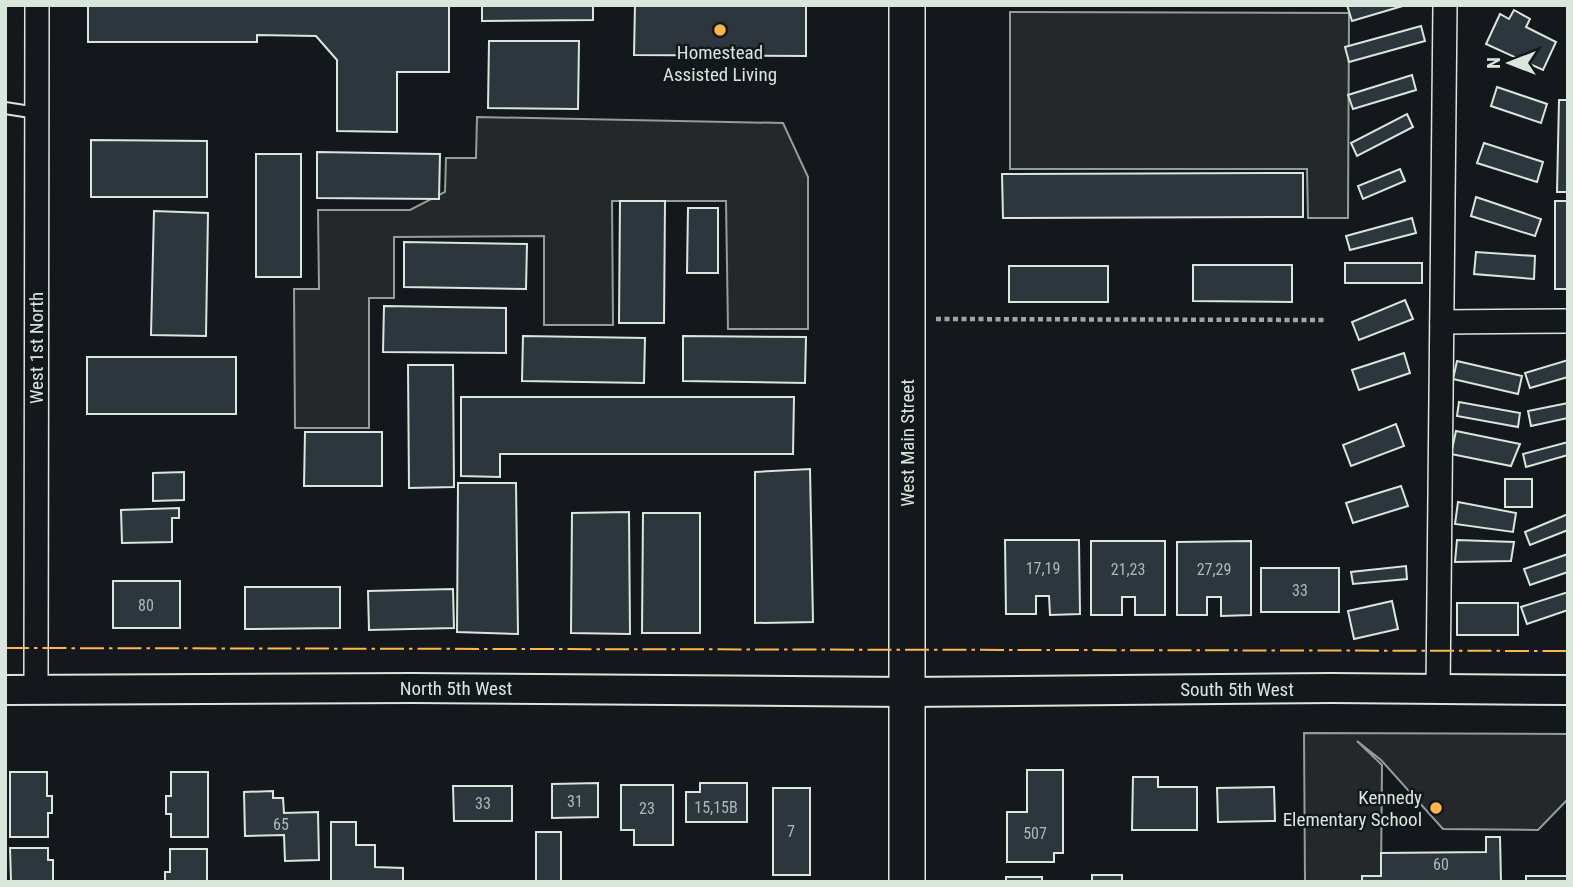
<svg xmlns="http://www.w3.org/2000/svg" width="1573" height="887" font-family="'Roboto Condensed',sans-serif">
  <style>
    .parking { fill: #24282b; stroke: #939e99; stroke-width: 2 }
    .building { fill: #2c363c; stroke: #d8e6dc; stroke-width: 2 }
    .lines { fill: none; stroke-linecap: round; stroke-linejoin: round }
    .service-casing { stroke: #d8e6dc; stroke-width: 14 }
    .minor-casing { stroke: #d8e6dc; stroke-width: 26 }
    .tertiary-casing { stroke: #d8e6dc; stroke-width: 32 }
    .primary-casing { stroke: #d8e6dc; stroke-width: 38 }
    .path { stroke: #9da8a2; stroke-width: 4.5; stroke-dasharray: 5 3.5; stroke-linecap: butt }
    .service { stroke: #14181c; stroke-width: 10 }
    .minor { stroke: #14181c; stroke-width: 23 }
    .tertiary { stroke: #14181c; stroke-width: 28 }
    .primary { stroke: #14181c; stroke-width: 35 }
    .power { stroke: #ffb74d; stroke-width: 2; stroke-dasharray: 24 5 3.5 5; stroke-linecap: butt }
    .poi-dot { fill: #ffb74d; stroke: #14181c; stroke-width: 2.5 }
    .labels { text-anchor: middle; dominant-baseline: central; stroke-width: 5; stroke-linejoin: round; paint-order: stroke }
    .number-label { font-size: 16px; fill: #adbab4 }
    .poi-label { font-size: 19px; fill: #d8e6dc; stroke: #14181c }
    .street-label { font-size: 19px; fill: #d8e6dc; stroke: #14181c }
  </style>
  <rect width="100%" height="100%" fill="#14181c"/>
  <!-- parking -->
  <g class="parking">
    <path d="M1010,12L1349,13L1348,218H1308L1307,169H1010Z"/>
    <path d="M477,117L783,123L808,177V329H728L726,201H612L613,325H544V236L394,237V298H369V428H295L294,289H319L318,210H410L445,192L446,158H476Z"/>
    <path d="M1304,733L1568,734V799L1538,830L1443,829L1381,760L1357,741L1382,765L1381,876H1362V882H1305Z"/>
  </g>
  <!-- building -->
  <g class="building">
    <path d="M88,5H449V72H397V132L337,131V60L316,36L257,35V42H88Z"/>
    <path d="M482,5H593V20L482,21Z"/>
    <path d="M635,5H806V56L634,55Z"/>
    <path d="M1347,5H1406L1352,21Z"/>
    <path d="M1514,10L1530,19L1526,27L1556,42L1543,70L1486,44L1500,14L1509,19Z"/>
    <path d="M1421,26L1425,41L1349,62L1345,47Z"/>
    <path d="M489,41H579L578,109L488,108Z"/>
    <path d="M1412,75L1416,90L1353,109L1348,95Z"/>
    <path d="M1497,87L1547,104L1541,123L1491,106Z"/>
    <path d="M1559,100H1568V192H1557Z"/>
    <path d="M1407,114L1413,127L1357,156L1351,143Z"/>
    <path d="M91,140L207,141V197H91Z"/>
    <path d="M1484,143L1543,162L1537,182L1477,163Z"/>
    <path d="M317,152L440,154L439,199L317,198Z"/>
    <rect x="256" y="154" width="45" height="123"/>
    <path d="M1400,169L1405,181L1363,199L1358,186Z"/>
    <path d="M1303,173V217L1003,218L1002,174Z"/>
    <path d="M1476,197L1541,219L1535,236L1471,216Z"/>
    <path d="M620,201H665L664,323H619Z"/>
    <rect x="1555" y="201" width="13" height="88"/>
    <path d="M688,208H718V273H687Z"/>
    <path d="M154,211L208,213L206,336L151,335Z"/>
    <path d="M1412,218L1416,233L1350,250L1346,236Z"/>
    <path d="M404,242L527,244L526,289L404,287Z"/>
    <path d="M1476,252L1535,256L1534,279L1474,274Z"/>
    <rect x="1345" y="263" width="77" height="20"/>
    <path d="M1193,265H1292V302L1193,301Z"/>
    <rect x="1009" y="266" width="99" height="36"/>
    <path d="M1405,300L1413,319L1359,340L1352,322Z"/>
    <path d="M384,306L506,308V353L383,352Z"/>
    <path d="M523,336L645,338L644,383L522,381Z"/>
    <path d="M683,336L806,337L805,383L683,381Z"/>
    <path d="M1404,353L1410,373L1359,390L1352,370Z"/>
    <rect x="87" y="357" width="149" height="57"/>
    <path d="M1568,360V377L1530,388L1525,373Z"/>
    <path d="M1457,361L1522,376L1518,394L1453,379Z"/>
    <path d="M408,365H453L454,487L409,488Z"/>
    <path d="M461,397H794L793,454H500V477L461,476Z"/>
    <path d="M1459,402L1520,413L1518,427L1457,416Z"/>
    <path d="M1568,403V418L1531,426L1528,411Z"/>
    <path d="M1396,424L1404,446L1351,466L1343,445Z"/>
    <path d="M1456,431L1520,444L1511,466L1451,454Z"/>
    <path d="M305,432H382V486H304Z"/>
    <path d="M1568,442V455L1526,467L1523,454Z"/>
    <path d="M810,469L813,622L755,623V472Z"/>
    <path d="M184,472V500L153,501V473Z"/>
    <rect x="1505" y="479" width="27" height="28"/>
    <path d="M458,483H516L518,634L457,632Z"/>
    <path d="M1401,486L1408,506L1353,523L1346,503Z"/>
    <path d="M1458,502L1516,513L1513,532L1455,524Z"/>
    <path d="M179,508V518H172V542L122,543L121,510Z"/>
    <path d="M629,512L630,634L571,633L572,513Z"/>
    <path d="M643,513H700V633H642Z"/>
    <path d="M1568,514V530L1530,545L1525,532Z"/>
    <path d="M1005,540H1079L1080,614L1050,615L1049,596H1036V614H1006Z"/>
    <path d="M1457,540L1514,542L1511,561L1455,562Z"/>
    <path d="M1091,541H1165V615H1135V597H1122V615H1091Z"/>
    <path d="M1251,541V615L1221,616V597H1207V615H1177V542Z"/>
    <path d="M1568,554V572L1530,585L1524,569Z"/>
    <path d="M1406,566L1407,579L1353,584L1351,572Z"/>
    <rect x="1261" y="568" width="78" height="44"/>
    <rect x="113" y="581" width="67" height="47"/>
    <path d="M245,587H340V628L245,629Z"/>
    <path d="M453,589L454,628L369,630L368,591Z"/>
    <path d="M1568,592V610L1527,624L1521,607Z"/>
    <path d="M1392,601L1398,629L1354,639L1348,611Z"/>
    <rect x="1457" y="603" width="61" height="32"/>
    <path d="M1027,770H1063V853H1054V862H1007V812H1027Z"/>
    <path d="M10,772H47V796H52V813H48V837H10Z"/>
    <path d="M171,772H208V837H171V814H166V796H171Z"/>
    <path d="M1133,777H1158V787H1197V830H1132Z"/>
    <path d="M598,783V817L552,818V784Z"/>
    <path d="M700,783H747V822H686V792H700Z"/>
    <path d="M621,785H673V845H634V830H621Z"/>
    <path d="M453,786H512V821H454Z"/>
    <path d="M1274,787L1275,821L1218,822L1217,788Z"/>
    <rect x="773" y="788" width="37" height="87"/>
    <path d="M273,791V798H283L284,813L318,812L319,860L285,861L284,835L245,836L244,792Z"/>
    <path d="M331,822H356V845H375V867L403,868V882H331Z"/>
    <rect x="536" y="832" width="25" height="50"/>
    <path d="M1486,837H1500L1501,882H1362V876H1381V853L1486,852Z"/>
    <path d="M10,848H48V860H53V882H11Z"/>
    <path d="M170,849H207V882H165V872H170Z"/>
    <rect x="1092" y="875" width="30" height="7"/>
    <rect x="1526" y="876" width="42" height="6"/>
    <rect x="1006" y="877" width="36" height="5"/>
  </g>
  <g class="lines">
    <!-- service casing -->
    <g class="service-casing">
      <path id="service" d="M5,108L37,113"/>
    </g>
    <!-- minor casing -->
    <g class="minor-casing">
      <g id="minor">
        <path d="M1442,322L1568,321"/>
        <path d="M36,690L37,5"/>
        <path d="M1438,691L1445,5"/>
      </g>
    </g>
    <!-- tertiary casing -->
    <g class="tertiary-casing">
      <path id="tertiary" d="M5,690L412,688L907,692L1332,688L1568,690"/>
    </g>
    <!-- primary casing -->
    <g class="primary-casing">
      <path id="primary" d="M907,882V5"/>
    </g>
    <!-- path -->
    <path class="path" d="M936,319L1326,320"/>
    <!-- service -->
    <use href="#service" class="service"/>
    <!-- minor -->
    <use href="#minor" class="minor"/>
    <!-- tertiary -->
    <use href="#tertiary" class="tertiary"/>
    <!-- primary -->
    <use href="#primary" class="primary"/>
    <!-- power -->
    <path class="power" d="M5,648L1568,651"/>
  </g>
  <!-- markers -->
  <g class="poi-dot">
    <circle cx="720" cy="30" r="7"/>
    <circle cx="1436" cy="808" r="7"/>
  </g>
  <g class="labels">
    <!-- number labels -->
    <g class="number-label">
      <text x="1043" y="568">17,19</text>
      <text x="1128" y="569">21,23</text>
      <text x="1214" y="569">27,29</text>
      <text x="1300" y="590">33</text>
      <text x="146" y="605">80</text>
      <text x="575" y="801">31</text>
      <text x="483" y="803">33</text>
      <text x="716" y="807">15,15B</text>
      <text x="647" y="808">23</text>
      <text x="281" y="824">65</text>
      <text x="791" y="831">7</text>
      <text x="1035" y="833">507</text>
      <text x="1441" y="864">60</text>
    </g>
    <!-- poi labels -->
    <g class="poi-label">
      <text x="720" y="52">Homestead<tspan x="720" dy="22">Assisted Living</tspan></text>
      <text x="1422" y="797" text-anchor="end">Kennedy<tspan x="1422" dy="22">Elementary School</tspan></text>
    </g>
    <!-- street labels -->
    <g class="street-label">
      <text transform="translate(36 348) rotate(-90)">West 1st North</text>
      <text transform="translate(907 443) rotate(-90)">West Main Street</text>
      <text x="456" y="688">North 5th West</text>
      <text x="1237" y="689">South 5th West</text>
    </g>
  </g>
  <!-- border -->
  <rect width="1573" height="887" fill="none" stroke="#d8e6dc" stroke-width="14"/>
  <!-- north arrow -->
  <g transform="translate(1510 63) rotate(270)" stroke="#14181c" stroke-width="5" paint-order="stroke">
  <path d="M0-5L12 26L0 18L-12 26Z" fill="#d8e6dc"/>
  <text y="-10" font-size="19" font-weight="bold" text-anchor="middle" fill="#d8e6dc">N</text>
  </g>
</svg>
